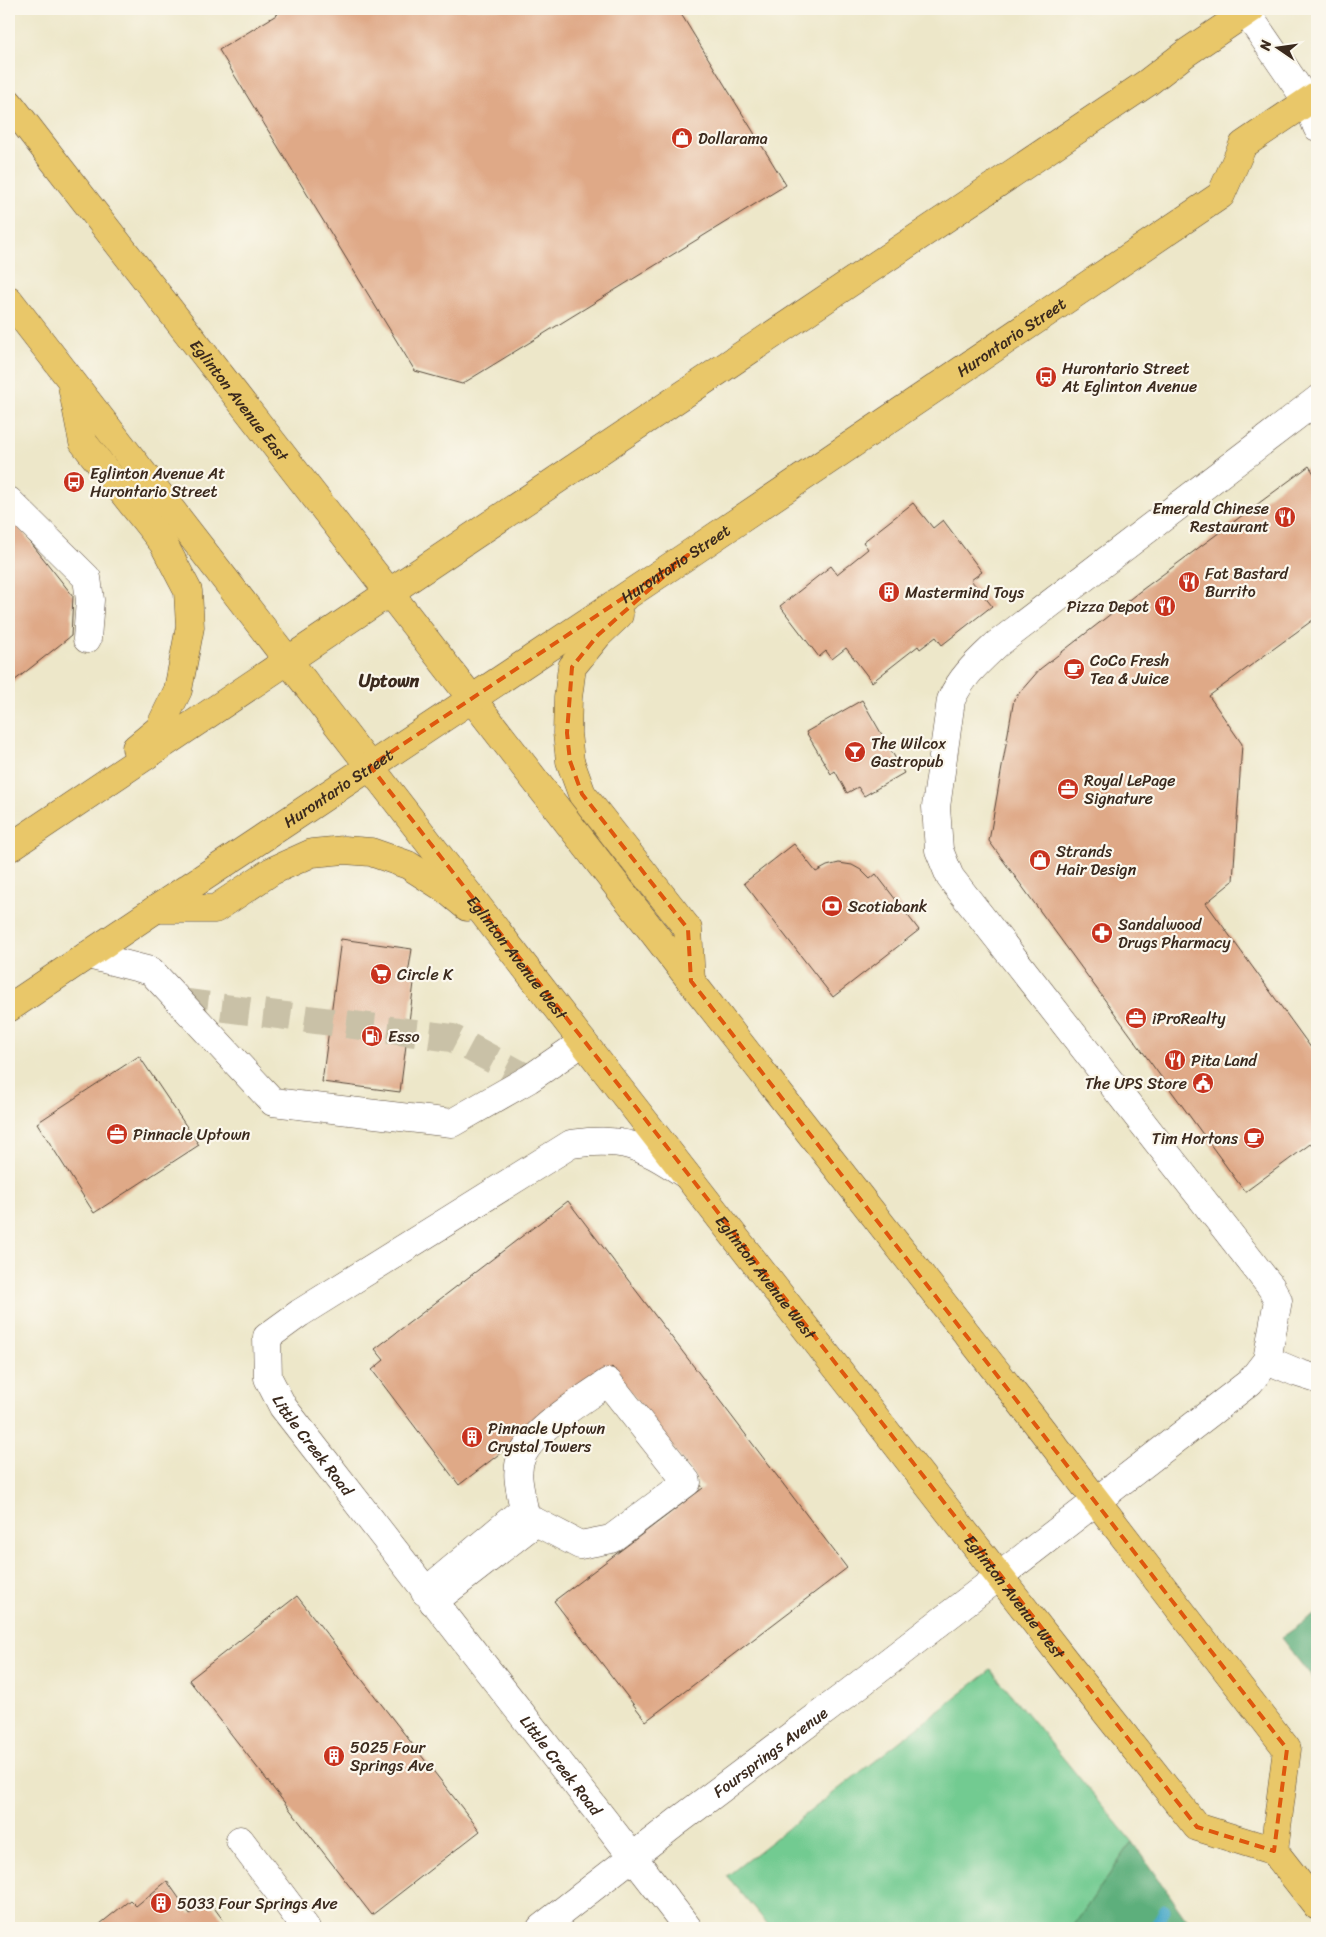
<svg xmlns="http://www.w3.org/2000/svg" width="1326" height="1937" font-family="Sriracha,sans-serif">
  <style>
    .green { fill: #72cb91; stroke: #567a58 }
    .forest { fill: #5daf7b; stroke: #4c6c4c }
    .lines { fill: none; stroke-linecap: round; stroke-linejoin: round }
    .stream { stroke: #49a9c8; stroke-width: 11 }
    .building { fill: #dfa987 }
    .minor-tunnel { stroke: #c9c1a7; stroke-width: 28; stroke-dasharray: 28 14; stroke-linecap: butt }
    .minor-casing { stroke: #564638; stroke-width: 29 }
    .major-casing { stroke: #564638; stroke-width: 29 }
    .minor { stroke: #fff; stroke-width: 28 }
    .major { stroke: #e9c769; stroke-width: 28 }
    .marked { fill: none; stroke: #df570d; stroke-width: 4; stroke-dasharray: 10 6; stroke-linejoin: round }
    .labels { text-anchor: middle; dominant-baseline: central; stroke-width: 4.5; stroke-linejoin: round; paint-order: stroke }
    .poi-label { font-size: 16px; fill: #3b2a1e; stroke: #fbf7ec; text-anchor: start }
    .street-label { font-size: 16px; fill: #3b2a1e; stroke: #fbf7ec }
    .neighbourhood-label { font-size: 18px; font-weight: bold; fill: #3b2a1e; stroke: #fbf7ec }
  </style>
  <rect width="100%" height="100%" fill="#fbf7ec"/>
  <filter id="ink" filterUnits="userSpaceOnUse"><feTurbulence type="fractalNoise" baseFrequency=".02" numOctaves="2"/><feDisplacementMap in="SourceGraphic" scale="10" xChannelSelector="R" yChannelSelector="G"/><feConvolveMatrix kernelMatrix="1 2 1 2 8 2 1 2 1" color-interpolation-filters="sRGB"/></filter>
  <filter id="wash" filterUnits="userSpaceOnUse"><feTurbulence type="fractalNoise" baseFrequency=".0096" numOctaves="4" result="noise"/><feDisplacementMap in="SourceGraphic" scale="20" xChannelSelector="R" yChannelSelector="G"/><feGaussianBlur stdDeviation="1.12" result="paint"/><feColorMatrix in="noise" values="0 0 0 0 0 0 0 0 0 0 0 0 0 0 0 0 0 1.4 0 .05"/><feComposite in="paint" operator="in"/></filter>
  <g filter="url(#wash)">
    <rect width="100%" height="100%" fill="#ede7c9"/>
    <!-- green -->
    <path class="green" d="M991,1670L1132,1842L1072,1928H771L727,1876Z"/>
    <!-- forest -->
    <g class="forest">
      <path d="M1317,1613V1684L1281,1638Z"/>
      <path d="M1132,1842L1193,1928H1072Z"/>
    </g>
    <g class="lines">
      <!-- stream -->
      <path class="stream" d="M1153,1928L1165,1910"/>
    </g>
    <g id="blocks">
      <!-- building -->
      <g class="building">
        <path d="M275,9H678L786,185L462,384L415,371L219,50L278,14Z"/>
        <path d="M1309,466L1317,478V617L1209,696L1242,744L1233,881L1206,903L1317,1056V1139L1245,1192L989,841L1014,699L1040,669L1139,592Z"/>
        <path d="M913,503L933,528L943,520L982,572L971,580L992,606L942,645L936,637L920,649L918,646L872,682L846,648L832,659L826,651L819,657L780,606L831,566L837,574L868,549L863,542Z"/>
        <path d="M16,524L73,596L71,636L9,685V530Z"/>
        <path d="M862,700L904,773L864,796L858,787L847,793L835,771L831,774L806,732Z"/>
        <path d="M794,844L816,872L827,866L839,863L852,865L861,870L870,879L876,874L919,930L833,997L744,883Z"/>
        <path d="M341,939L412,949L408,974L415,975L400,1092L322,1082Z"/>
        <path d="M139,1056L199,1145L94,1213L37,1123Z"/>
        <path d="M568,1201L847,1568L646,1721L554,1601L703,1488L612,1367L459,1485L372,1370L384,1360L375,1349Z"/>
        <path d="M297,1596L480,1831L372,1915L189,1680Z"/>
        <path d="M167,1881L190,1914L209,1901L229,1928H95L130,1900L136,1906Z"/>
      </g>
    </g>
  </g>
  <g filter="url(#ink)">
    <use href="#blocks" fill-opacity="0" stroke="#564638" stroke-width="1"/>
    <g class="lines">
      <!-- minor-tunnel -->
      <path class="minor-tunnel" d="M180,1002L452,1038L529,1079"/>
      <!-- minor casing -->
      <g class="minor-casing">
        <g id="minor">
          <path d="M1244,9L1307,101L1317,127"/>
          <path d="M9,501L87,578L90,600L87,639"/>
          <path d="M88,955L151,971L273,1102L452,1123L529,1079L583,1042"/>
          <path id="s1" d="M685,1174C640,1145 625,1137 571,1144L300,1313L267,1337L268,1378L283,1407L688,1928"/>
          <path d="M1267,1360L1298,1373L1317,1379"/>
          <path d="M425,1592L524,1509C521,1493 514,1472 522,1456C535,1428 583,1400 608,1382L687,1482L611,1539L580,1545L536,1522L433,1602"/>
          <path d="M240,1840L306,1928"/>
          <path id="s2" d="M541,1928L677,1822L847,1694L1250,1382L1267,1360L1278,1300L1271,1287L950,877L939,850L936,807L951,700C961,677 978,662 996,645L1317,400"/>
        </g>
      </g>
      <!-- major casing -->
      <g class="major-casing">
        <g id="major">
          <path id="s3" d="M9,103L691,981L1032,1417L1287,1749L1274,1851"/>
          <path id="s4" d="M9,300L583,1042L1069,1666L1197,1827L1274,1851L1317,1906"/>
          <path d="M72,386L83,442L163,543L188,591L190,627L178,690L159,729L136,748"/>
          <path d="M619,615L598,635L572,667L568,698L567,733L570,761L582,794L688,929L691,981"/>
          <path d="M9,848L1147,83L1186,53L1251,9"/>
          <path d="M156,909H215L272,871L312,853L344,850L371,852L408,865L444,888L467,907"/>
          <path id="s5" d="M9,1008L156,909L688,555L1221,195L1243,145L1317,95"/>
        </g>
      </g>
      <!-- minor -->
      <use href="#minor" class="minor"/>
      <!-- major -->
      <use href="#major" class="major"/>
    </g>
  </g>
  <!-- marked area -->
  <path class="marked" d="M688,555L598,635L572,667L567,733L570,761L582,794L688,929L691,981L1287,1749L1274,1851L1197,1827L370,766Z"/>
  <!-- icons -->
  <defs>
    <g id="shop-disc" transform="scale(1.125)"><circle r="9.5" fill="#c8321e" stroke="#fbf7ec"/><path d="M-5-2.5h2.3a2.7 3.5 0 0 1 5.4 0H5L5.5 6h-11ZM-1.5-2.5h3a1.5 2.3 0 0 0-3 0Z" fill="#fff"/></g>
    <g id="bus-disc" transform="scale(1.125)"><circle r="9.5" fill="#c8321e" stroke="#fbf7ec"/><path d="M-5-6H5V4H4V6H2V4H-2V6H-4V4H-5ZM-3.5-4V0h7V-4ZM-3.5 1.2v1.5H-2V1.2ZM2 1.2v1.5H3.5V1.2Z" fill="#fff"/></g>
    <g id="restaurant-disc" transform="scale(1.125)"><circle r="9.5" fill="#c8321e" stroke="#fbf7ec"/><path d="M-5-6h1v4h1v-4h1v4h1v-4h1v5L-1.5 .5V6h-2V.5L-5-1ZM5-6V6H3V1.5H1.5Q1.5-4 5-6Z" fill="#fff"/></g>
    <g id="building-disc" transform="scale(1.125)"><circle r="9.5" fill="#c8321e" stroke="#fbf7ec"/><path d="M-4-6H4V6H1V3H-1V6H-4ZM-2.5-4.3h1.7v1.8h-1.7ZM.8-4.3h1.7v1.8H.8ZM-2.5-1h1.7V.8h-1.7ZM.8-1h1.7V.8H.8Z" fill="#fff"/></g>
    <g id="cafe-disc" transform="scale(1.125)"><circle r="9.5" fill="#c8321e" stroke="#fbf7ec"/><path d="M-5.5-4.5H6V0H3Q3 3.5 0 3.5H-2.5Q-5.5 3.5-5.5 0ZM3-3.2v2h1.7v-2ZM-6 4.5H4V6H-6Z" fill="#fff"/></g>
    <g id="bar-disc" transform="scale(1.125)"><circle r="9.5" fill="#c8321e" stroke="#fbf7ec"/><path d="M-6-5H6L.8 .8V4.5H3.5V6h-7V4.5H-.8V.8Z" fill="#fff"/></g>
    <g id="office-disc" transform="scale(1.125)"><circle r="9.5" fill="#c8321e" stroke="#fbf7ec"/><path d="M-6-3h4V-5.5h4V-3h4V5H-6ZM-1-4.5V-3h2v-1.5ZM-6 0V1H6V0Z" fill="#fff"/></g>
    <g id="bank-disc" transform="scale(1.125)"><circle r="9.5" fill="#c8321e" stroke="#fbf7ec"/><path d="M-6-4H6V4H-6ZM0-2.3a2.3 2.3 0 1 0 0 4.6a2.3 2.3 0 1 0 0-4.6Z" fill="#fff"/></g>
    <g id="pharmacy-disc" transform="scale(1.125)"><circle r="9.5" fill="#c8321e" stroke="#fbf7ec"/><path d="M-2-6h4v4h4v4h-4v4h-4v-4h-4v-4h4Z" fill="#fff"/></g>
    <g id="supermarket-disc" transform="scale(1.125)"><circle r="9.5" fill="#c8321e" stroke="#fbf7ec"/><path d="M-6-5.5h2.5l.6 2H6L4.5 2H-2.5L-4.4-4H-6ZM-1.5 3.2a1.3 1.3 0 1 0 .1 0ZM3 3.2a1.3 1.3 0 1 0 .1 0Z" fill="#fff"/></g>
    <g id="fuel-disc" transform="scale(1.125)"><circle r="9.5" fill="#c8321e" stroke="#fbf7ec"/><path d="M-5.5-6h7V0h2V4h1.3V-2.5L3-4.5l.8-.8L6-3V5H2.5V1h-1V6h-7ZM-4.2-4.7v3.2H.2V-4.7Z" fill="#fff"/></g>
    <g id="civic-disc" transform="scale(1.125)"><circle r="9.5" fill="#c8321e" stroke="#fbf7ec"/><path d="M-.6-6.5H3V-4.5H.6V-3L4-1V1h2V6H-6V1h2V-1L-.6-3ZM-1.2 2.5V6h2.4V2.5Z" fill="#fff"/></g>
  </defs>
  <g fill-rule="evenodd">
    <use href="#shop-disc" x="682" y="138"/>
    <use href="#bus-disc" x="1046" y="377"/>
    <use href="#bus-disc" x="74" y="482"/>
    <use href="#restaurant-disc" x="1285" y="517"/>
    <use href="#restaurant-disc" x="1189" y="582"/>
    <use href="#building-disc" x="889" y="592"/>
    <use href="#restaurant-disc" x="1165" y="606"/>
    <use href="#cafe-disc" x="1074" y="669"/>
    <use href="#bar-disc" x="855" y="752"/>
    <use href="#office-disc" x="1068" y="789"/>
    <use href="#shop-disc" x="1040" y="860"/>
    <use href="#bank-disc" x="832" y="906"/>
    <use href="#pharmacy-disc" x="1102" y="933"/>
    <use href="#supermarket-disc" x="381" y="974"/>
    <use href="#office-disc" x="1136" y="1018"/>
    <use href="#fuel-disc" x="372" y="1036"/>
    <use href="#restaurant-disc" x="1175" y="1060"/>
    <use href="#civic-disc" x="1203" y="1083"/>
    <use href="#office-disc" x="117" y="1134"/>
    <use href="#cafe-disc" x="1254" y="1138"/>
    <use href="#building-disc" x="472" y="1437"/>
    <use href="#building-disc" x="334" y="1756"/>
    <use href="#building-disc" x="161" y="1903"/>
  </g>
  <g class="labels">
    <!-- poi labels -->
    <g class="poi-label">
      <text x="698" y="138">Dollarama</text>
      <text x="1062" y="368">Hurontario Street<tspan x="1062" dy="18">At Eglinton Avenue</tspan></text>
      <text x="90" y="473">Eglinton Avenue At<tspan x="90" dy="18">Hurontario Street</tspan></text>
      <text x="1269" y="508" text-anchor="end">Emerald Chinese<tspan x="1269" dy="18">Restaurant</tspan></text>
      <text x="1205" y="573">Fat Bastard<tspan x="1205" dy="18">Burrito</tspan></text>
      <text x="905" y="592">Mastermind Toys</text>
      <text x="1149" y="606" text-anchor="end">Pizza Depot</text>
      <text x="1090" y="660">CoCo Fresh<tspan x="1090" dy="18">Tea &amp; Juice</tspan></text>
      <text x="871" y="743">The Wilcox<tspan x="871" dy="18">Gastropub</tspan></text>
      <text x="1084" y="780">Royal LePage<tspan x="1084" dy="18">Signature</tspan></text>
      <text x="1056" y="851">Strands<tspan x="1056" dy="18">Hair Design</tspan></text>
      <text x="848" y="906">Scotiabank</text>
      <text x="1118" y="924">Sandalwood<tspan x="1118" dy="18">Drugs Pharmacy</tspan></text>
      <text x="397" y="974">Circle K</text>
      <text x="1152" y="1018">iProRealty</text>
      <text x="388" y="1036">Esso</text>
      <text x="1191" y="1060">Pita Land</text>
      <text x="1187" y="1083" text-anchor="end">The UPS Store</text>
      <text x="133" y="1134">Pinnacle Uptown</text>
      <text x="1238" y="1138" text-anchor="end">Tim Hortons</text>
      <text x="488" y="1428">Pinnacle Uptown<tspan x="488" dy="18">Crystal Towers</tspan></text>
      <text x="350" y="1747">5025 Four<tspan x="350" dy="18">Springs Ave</tspan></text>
      <text x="177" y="1903">5033 Four Springs Ave</text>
    </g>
    <!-- street labels -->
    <g class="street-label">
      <text stroke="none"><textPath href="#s5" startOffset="1206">Hurontario Street</textPath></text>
      <text stroke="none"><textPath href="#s3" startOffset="376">Eglinton Avenue East</textPath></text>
      <text stroke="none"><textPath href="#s5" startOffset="801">Hurontario Street</textPath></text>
      <text stroke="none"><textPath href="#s5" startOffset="396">Hurontario Street</textPath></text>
      <text stroke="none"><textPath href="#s4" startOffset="831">Eglinton Avenue West</textPath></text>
      <text stroke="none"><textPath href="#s4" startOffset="1236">Eglinton Avenue West</textPath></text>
      <text stroke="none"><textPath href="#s1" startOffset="604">Little Creek Road</textPath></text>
      <text stroke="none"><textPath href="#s4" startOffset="1641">Eglinton Avenue West</textPath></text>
      <text stroke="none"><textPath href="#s2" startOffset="289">Foursprings Avenue</textPath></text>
      <text stroke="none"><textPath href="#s1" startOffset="1009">Little Creek Road</textPath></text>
    </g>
    <!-- neighbourhood labels -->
    <g class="neighbourhood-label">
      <text x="389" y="681">Uptown</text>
    </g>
  </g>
  <!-- margin -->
  <rect width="1326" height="1937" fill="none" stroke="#fbf7ec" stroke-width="30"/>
  <!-- north arrow -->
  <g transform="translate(1278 48) rotate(283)" stroke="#fbf7ec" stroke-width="4" paint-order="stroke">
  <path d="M0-4L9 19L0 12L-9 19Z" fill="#3b2a1e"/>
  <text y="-8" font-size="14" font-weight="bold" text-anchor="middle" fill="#3b2a1e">N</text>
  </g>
</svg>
